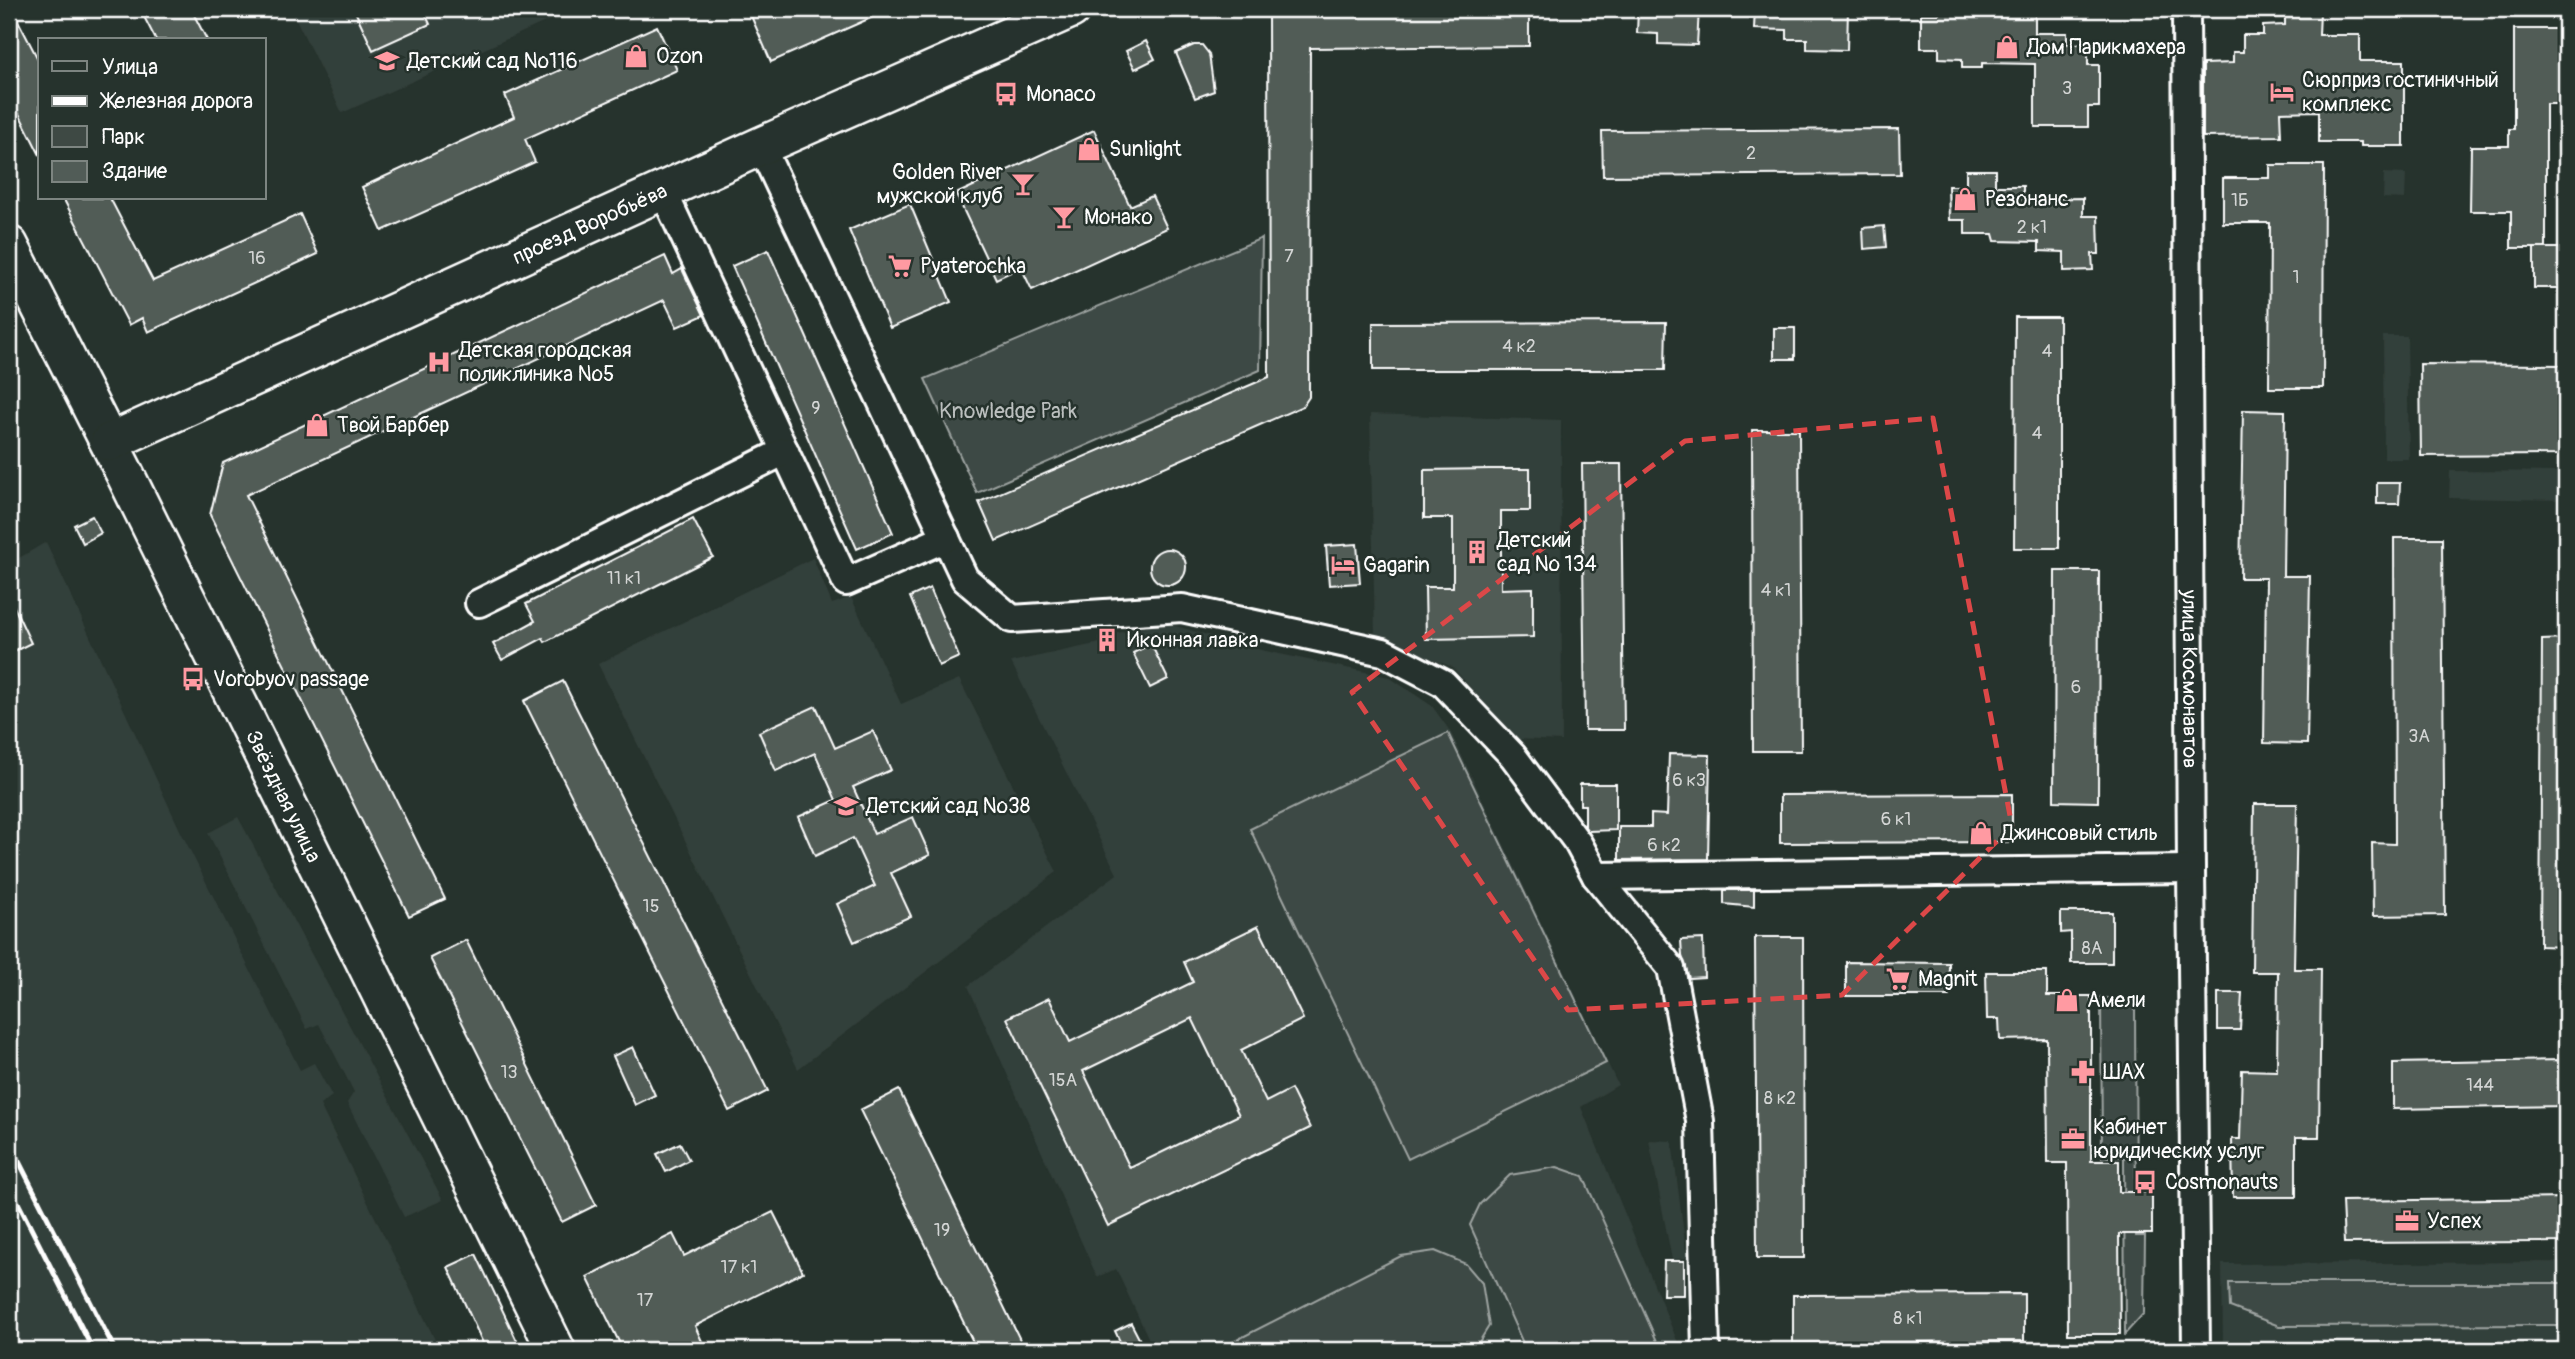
<svg xmlns="http://www.w3.org/2000/svg" width="2575" height="1359" font-family="Pangolin,sans-serif">
  <style>
    .built { fill: #333f3a }
    .green { fill: #3e4944; stroke: #9ea4a2; stroke-width: 2 }
    .building { fill: #515c57; stroke: #fff; stroke-width: 2; fill-rule: evenodd }
    .lines { fill: none; stroke-linecap: round; stroke-linejoin: round }
    .street-casing { stroke: #fff; stroke-width: 32 }
    .secondary-casing { stroke: #fff; stroke-width: 42 }
    .street { stroke: #26332d; stroke-width: 26 }
    .secondary { stroke: #26332d; stroke-width: 37 }
    .rail { stroke: #fff; stroke-width: 5 }
    .marked { fill: none; stroke: #dc4848; stroke-width: 5; stroke-dasharray: 14 9; stroke-linejoin: round }
    .labels { text-anchor: middle; dominant-baseline: central; stroke-width: 5; stroke-linejoin: round; paint-order: stroke }
    .number-label { font-size: 18px; fill: #d4d6d5 }
    .poi-label { font-size: 21px; fill: #fff; stroke: #26332d; text-anchor: start }
    .street-label { font-size: 21px; fill: #fff; stroke: #26332d }
    .park-label { font-size: 21px; fill: #bbbfbe; stroke: #26332d }
  </style>
  <rect width="100%" height="100%" fill="#26332d"/>
  <filter id="ink" filterUnits="userSpaceOnUse"><feTurbulence type="fractalNoise" baseFrequency=".0143" numOctaves="2"/><feDisplacementMap in="SourceGraphic" scale="14" xChannelSelector="R" yChannelSelector="G"/><feConvolveMatrix kernelMatrix="1 2 1 2 8 2 1 2 1" color-interpolation-filters="sRGB"/></filter>
  <g filter="url(#ink)">
    <!-- built -->
    <g class="built">
      <path d="M291,9H574L342,113Z"/>
      <path d="M2384,173L2406,174L2405,199L2383,198Z"/>
      <path d="M2383,336H2407L2409,459H2384Z"/>
      <path d="M1370,414L1561,420L1562,741L1517,739L1452,667L1375,636Z"/>
      <path d="M2450,471L2566,472V500L2449,498Z"/>
      <path d="M46,542L180,830L300,1070L314,1063L332,1096L320,1105L440,1350H9V564Z"/>
      <path d="M813,558L832,604L851,597L901,704L959,679L1057,872L798,1069L598,664Z"/>
      <path d="M1165,623L1261,650L1389,677L1432,706L1450,731L1618,1085L1581,1107L1681,1350H1154L1116,1269L1097,1277L968,986L1117,874L1011,662L1100,643L1098,637L1111,631L1113,634Z"/>
      <path d="M238,817L443,1200L404,1217L347,1103L354,1092L319,1024L307,1029L208,833Z"/>
      <path d="M1649,1140L1672,1141L1687,1258L1672,1260Z"/>
      <path d="M2566,1262V1350H2223L2222,1264Z"/>
    </g>
    <!-- green -->
    <g class="green">
      <path d="M1262,238L1260,370L977,493L925,379Z"/>
      <path d="M1448,733L1606,1063L1408,1159L1250,829Z"/>
      <path d="M2101,997L2135,1003L2136,1236H2145L2144,1313L2125,1334L2124,1157H2102Z"/>
      <path d="M1557,1167L1583,1176L1661,1350H1526L1470,1225L1480,1204L1510,1175Z"/>
      <path d="M1435,1251L1466,1264L1482,1283L1489,1326L1474,1350H1217L1401,1256Z"/>
      <path d="M2229,1283H2562V1325L2279,1326L2230,1307Z"/>
    </g>
    <!-- building -->
    <g class="building">
      <path d="M9,9H12L40,63V155L9,94Z"/>
      <path d="M140,9H191L207,40H156Z"/>
      <path d="M354,9H423L430,24L373,50Z"/>
      <path d="M748,9H891L771,62Z"/>
      <path d="M1268,9H1529V46L1310,48L1309,397L1303,406L996,541L979,502L1269,377Z"/>
      <path d="M1638,9H1699L1697,45L1658,44V34L1637,33Z"/>
      <path d="M1755,9H1848L1847,50L1807,49V39H1787V30L1754,29Z"/>
      <path d="M1940,9H2006V13H2035V33H2067V44H2088V65H2099V107H2088V127H2035V64L1982,63V68H1962V59L1939,58V48H1921V14H1939Z"/>
      <path d="M2320,12L2319,35H2360V61H2404V146H2361V142H2319V111L2280,112L2281,136L2203,137V64L2233,63V52H2243V35H2263V26L2285,25V13Z"/>
      <path d="M657,26L677,70L525,139L535,162L382,231L362,187L514,117L505,95Z"/>
      <path d="M2514,29H2566V104H2546V248H2511V211H2470L2471,146H2509V129H2514Z"/>
      <path d="M1146,41L1155,59L1135,69L1126,51Z"/>
      <path d="M1194,45H1202L1209,54L1214,91L1195,98L1176,53Z"/>
      <path d="M1899,129L1900,174L1603,176L1602,131Z"/>
      <path d="M1094,130L1130,206L1152,196L1167,228L1032,290L1021,267L996,279L956,194Z"/>
      <path d="M2270,165H2324L2323,388H2269L2270,223H2223V178H2270Z"/>
      <path d="M1966,170H1995V186H2023V199L2083,198V216H2098L2099,254H2092L2093,270L2064,271V252L2039,251V242L1995,241L1993,234H1965V220H1949L1948,186H1966Z"/>
      <path d="M63,198H110L153,281L300,214L318,254L148,332L142,318L129,325Z"/>
      <path d="M910,204L951,302L890,328L849,230Z"/>
      <path d="M1884,226L1886,247L1864,249L1863,228Z"/>
      <rect x="2534" y="248" width="32" height="40"/>
      <path d="M768,250L893,533L857,549L732,266Z"/>
      <path d="M665,256L673,274L682,269L704,315L677,327L664,300L246,495L445,899L409,916L210,515L223,463Z"/>
      <path d="M2015,317H2059V548H2014Z"/>
      <path d="M1666,322L1665,370H1373V323Z"/>
      <rect x="1774" y="328" width="21" height="31"/>
      <path d="M2420,364L2566,365V455L2421,456Z"/>
      <path d="M2243,410L2285,411L2283,576H2310L2307,744L2264,743L2266,578H2240Z"/>
      <path d="M1752,430H1799L1801,751H1753Z"/>
      <path d="M1582,464H1621L1624,730H1585Z"/>
      <path d="M1490,469H1530V511H1501V589L1533,588V637L1426,639L1425,587H1453V518H1424V470Z"/>
      <path d="M2377,483H2400L2399,504H2377Z"/>
      <path d="M92,516L101,533L83,543L74,525Z"/>
      <path d="M693,519L713,557L545,642L543,638L502,660L493,644L535,621L526,604Z"/>
      <path d="M2394,538H2442L2445,915L2373,916L2372,843L2395,844Z"/>
      <path d="M1357,544L1360,583L1329,585L1326,546Z"/>
      <circle cx="1168" cy="567" r="18"/>
      <path d="M2055,571H2099L2098,802L2054,801Z"/>
      <path d="M930,588L959,657L939,666L910,597Z"/>
      <path d="M9,596L31,643L9,654Z"/>
      <path d="M2566,639V947L2540,946L2542,640Z"/>
      <path d="M1151,644L1168,679L1150,688L1133,653Z"/>
      <path d="M563,681L768,1091L729,1111L524,701Z"/>
      <path d="M816,706L835,748L873,731L891,770L853,787L874,834L913,817L930,855L891,873L911,916L854,942L837,904L875,886L853,838L815,856L798,817L836,800L815,753L776,771L759,732Z"/>
      <path d="M1669,754L1710,755L1708,859L1619,860V827H1651V814L1667,815Z"/>
      <path d="M1580,784H1616V830L1588,831L1585,827V805H1580Z"/>
      <path d="M2012,794V842L1780,843V795Z"/>
      <path d="M2254,804H2297L2294,969H2321L2319,1137H2296V1197H2233L2232,1139H2240L2242,1070L2277,1071L2278,972H2252Z"/>
      <path d="M1724,890H1754V907L1724,904Z"/>
      <path d="M2061,912H2112V963H2071V932L2061,933Z"/>
      <path d="M1258,926L1303,1019L1241,1050L1266,1102L1291,1089L1310,1128L1108,1226L1007,1018L1049,998L1070,1042L1193,982L1184,962ZM1192,1018L1239,1115L1130,1168L1083,1071Z"/>
      <path d="M1755,937H1803L1804,1258H1757Z"/>
      <path d="M1703,939L1704,977L1689,978L1682,956L1681,940Z"/>
      <path d="M466,940L596,1205L562,1222L430,958Z"/>
      <path d="M1846,962L1949,963V996H1846Z"/>
      <path d="M1986,972H2047V996H2091V1161H2119V1192H2152V1234H2119L2120,1334H2068L2067,1163H2048L2047,1039L2000,1040L1999,1019H1987Z"/>
      <path d="M2218,993H2242L2240,1030H2218Z"/>
      <path d="M633,1047L655,1095L635,1105L613,1056Z"/>
      <path d="M2566,1060V1106L2393,1109V1063Z"/>
      <path d="M899,1090L1025,1350H977L860,1110Z"/>
      <path d="M680,1143L689,1160L666,1172L657,1154Z"/>
      <path d="M2566,1198V1242L2344,1243L2342,1201Z"/>
      <path d="M773,1212L803,1272L695,1326L706,1350H623L587,1277L673,1234L684,1256Z"/>
      <path d="M476,1254L518,1343L502,1350H486L448,1267Z"/>
      <path d="M1664,1261H1684V1295H1663Z"/>
      <path d="M2024,1294V1341L1793,1343V1295Z"/>
      <path d="M1131,1323L1145,1350H1124L1115,1331Z"/>
    </g>
    <g class="lines">
      <!-- street casing -->
      <g class="street-casing">
        <g id="street">
          <path id="s1" d="M2186,9L2191,869L2196,1350"/>
          <path d="M761,146L965,579L1012,619L1182,608L1383,652L1443,683L1513,756L1578,843L1596,876L1671,968L1700,1121L1706,1350"/>
          <path d="M663,191L846,582L946,538"/>
          <path d="M479,603L785,451"/>
          <path d="M1596,876L2191,869"/>
        </g>
      </g>
      <!-- secondary casing -->
      <g class="secondary-casing">
        <g id="secondary">
          <path id="s2" d="M9,245L125,474L556,1350"/>
          <path id="s3" d="M110,442L761,146L1071,9"/>
        </g>
      </g>
      <!-- street -->
      <use href="#street" class="street"/>
      <!-- secondary -->
      <use href="#secondary" class="secondary"/>
      <!-- rail -->
      <g class="rail">
        <path d="M9,1142L115,1350"/>
        <path d="M9,1185L93,1350"/>
      </g>
    </g>
  </g>
  <!-- marked area -->
  <path class="marked" d="M1933,418L2012,826L1842,995L1568,1010L1352,692L1685,441Z"/>
  <!-- icons -->
  <defs>
    <g id="shop-bare" transform="scale(1.89)"><path d="M-5-2.5h2.3a2.7 3.5 0 0 1 5.4 0H5L5.5 6h-11ZM-1.5-2.5h3a1.5 2.3 0 0 0-3 0Z" fill="#ff9aa2" stroke="#26332d" stroke-width="2.5" paint-order="stroke"/></g>
    <g id="school-bare" transform="scale(1.89)"><path d="M0-5L7-2L0 1L-7-2ZM-4 1L0 2.5L4 1V4Q0 6-4 4Z" fill="#ff9aa2" stroke="#26332d" stroke-width="2.5" paint-order="stroke"/></g>
    <g id="hotel-bare" transform="scale(1.89)"><path d="M-6-4.5h1.5V1H6V5H4.5V3h-9V5H-6ZM-4 0a1.8 1.8 0 1 1 3.6 0ZM.5 0V-2.5h3Q6-2.5 6 0Z" fill="#ff9aa2" stroke="#26332d" stroke-width="2.5" paint-order="stroke"/></g>
    <g id="bus-bare" transform="scale(1.89)"><path d="M-5-6H5V4H4V6H2V4H-2V6H-4V4H-5ZM-3.5-4V0h7V-4ZM-3.5 1.2v1.5H-2V1.2ZM2 1.2v1.5H3.5V1.2Z" fill="#ff9aa2" stroke="#26332d" stroke-width="2.5" paint-order="stroke"/></g>
    <g id="bar-bare" transform="scale(1.89)"><path d="M-6-5H6L.8 .8V4.5H3.5V6h-7V4.5H-.8V.8Z" fill="#ff9aa2" stroke="#26332d" stroke-width="2.5" paint-order="stroke"/></g>
    <g id="supermarket-bare" transform="scale(1.89)"><path d="M-6-5.5h2.5l.6 2H6L4.5 2H-2.5L-4.4-4H-6ZM-1.5 3.2a1.3 1.3 0 1 0 .1 0ZM3 3.2a1.3 1.3 0 1 0 .1 0Z" fill="#ff9aa2" stroke="#26332d" stroke-width="2.5" paint-order="stroke"/></g>
    <g id="hospital-bare" transform="scale(1.89)"><path d="M-5-5h3v3.5h4V-5h3V5h-3V1.5h-4V5h-3Z" fill="#ff9aa2" stroke="#26332d" stroke-width="2.5" paint-order="stroke"/></g>
    <g id="building-bare" transform="scale(1.89)"><path d="M-4-6H4V6H1V3H-1V6H-4ZM-2.5-4.3h1.7v1.8h-1.7ZM.8-4.3h1.7v1.8H.8ZM-2.5-1h1.7V.8h-1.7ZM.8-1h1.7V.8H.8Z" fill="#ff9aa2" stroke="#26332d" stroke-width="2.5" paint-order="stroke"/></g>
    <g id="pharmacy-bare" transform="scale(1.89)"><path d="M-2-6h4v4h4v4h-4v4h-4v-4h-4v-4h4Z" fill="#ff9aa2" stroke="#26332d" stroke-width="2.5" paint-order="stroke"/></g>
    <g id="office-bare" transform="scale(1.89)"><path d="M-6-3h4V-5.5h4V-3h4V5H-6ZM-1-4.5V-3h2v-1.5ZM-6 0V1H6V0Z" fill="#ff9aa2" stroke="#26332d" stroke-width="2.5" paint-order="stroke"/></g>
  </defs>
  <g fill-rule="evenodd">
    <use href="#shop-bare" x="2007" y="47"/>
    <use href="#shop-bare" x="636" y="56"/>
    <use href="#school-bare" x="387" y="61"/>
    <use href="#hotel-bare" x="2282" y="92"/>
    <use href="#bus-bare" x="1006" y="94"/>
    <use href="#shop-bare" x="1089" y="149"/>
    <use href="#bar-bare" x="1023" y="184"/>
    <use href="#shop-bare" x="1965" y="199"/>
    <use href="#bar-bare" x="1064" y="217"/>
    <use href="#supermarket-bare" x="900" y="266"/>
    <use href="#hospital-bare" x="439" y="362"/>
    <use href="#shop-bare" x="317" y="425"/>
    <use href="#building-bare" x="1477" y="552"/>
    <use href="#hotel-bare" x="1343" y="565"/>
    <use href="#building-bare" x="1107" y="640"/>
    <use href="#bus-bare" x="193" y="679"/>
    <use href="#school-bare" x="846" y="806"/>
    <use href="#shop-bare" x="1981" y="833"/>
    <use href="#supermarket-bare" x="1898" y="979"/>
    <use href="#shop-bare" x="2067" y="1000"/>
    <use href="#pharmacy-bare" x="2083" y="1072"/>
    <use href="#office-bare" x="2073" y="1139"/>
    <use href="#bus-bare" x="2145" y="1182"/>
    <use href="#office-bare" x="2407" y="1221"/>
  </g>
  <g class="labels">
    <!-- number labels -->
    <g class="number-label">
      <text x="2067" y="88">3</text>
      <text x="1751" y="153">2</text>
      <text x="2240" y="200">1Б</text>
      <text x="2032" y="227">2 к1</text>
      <text x="1289" y="256">7</text>
      <text x="257" y="258">16</text>
      <text x="2296" y="277">1</text>
      <text x="1519" y="346">4 к2</text>
      <text x="2047" y="351">4</text>
      <text x="816" y="408">9</text>
      <text x="2037" y="433">4</text>
      <text x="624" y="578">11 к1</text>
      <text x="1776" y="590">4 к1</text>
      <text x="2076" y="687">6</text>
      <text x="2419" y="736">3А</text>
      <text x="1689" y="780">6 к3</text>
      <text x="1896" y="819">6 к1</text>
      <text x="1664" y="845">6 к2</text>
      <text x="651" y="906">15</text>
      <text x="2092" y="948">8А</text>
      <text x="509" y="1072">13</text>
      <text x="1063" y="1080">15А</text>
      <text x="2480" y="1085">144</text>
      <text x="1780" y="1098">8 к2</text>
      <text x="942" y="1230">19</text>
      <text x="739" y="1267">17 к1</text>
      <text x="645" y="1300">17</text>
      <text x="1908" y="1318">8 к1</text>
    </g>
    <!-- poi labels -->
    <g class="poi-label">
      <text x="2027" y="47">Дом Парикмахера</text>
      <text x="656" y="56">Ozon</text>
      <text x="407" y="61">Детский сад №116</text>
      <text x="2302" y="80">Сюрприз гостиничный<tspan x="2302" dy="24">комплекс</tspan></text>
      <text x="1026" y="94">Monaco</text>
      <text x="1109" y="149">Sunlight</text>
      <text x="1003" y="172" text-anchor="end">Golden River<tspan x="1003" dy="24">мужской клуб</tspan></text>
      <text x="1985" y="199">Резонанс</text>
      <text x="1084" y="217">Монако</text>
      <text x="920" y="266">Pyaterochka</text>
      <text x="459" y="350">Детская городская<tspan x="459" dy="24">поликлиника №5</tspan></text>
      <text x="337" y="425">Твой Барбер</text>
      <text x="1497" y="540">Детский<tspan x="1497" dy="24">сад № 134</tspan></text>
      <text x="1363" y="565">Gagarin</text>
      <text x="1127" y="640">Иконная лавка</text>
      <text x="213" y="679">Vorobyov passage</text>
      <text x="866" y="806">Детский сад №38</text>
      <text x="2001" y="833">Джинсовый стиль</text>
      <text x="1918" y="979">Magnit</text>
      <text x="2087" y="1000">Амели</text>
      <text x="2103" y="1072">ШАХ</text>
      <text x="2093" y="1127">Кабинет<tspan x="2093" dy="24">юридических услуг</tspan></text>
      <text x="2165" y="1182">Cosmonauts</text>
      <text x="2427" y="1221">Успех</text>
    </g>
    <!-- street labels -->
    <g class="street-label">
      <text stroke="none"><textPath href="#s3" startOffset="527">проезд Воробьёва</textPath></text>
      <text stroke="none"><textPath href="#s1" startOffset="670">улица Космонавтов</textPath></text>
      <text stroke="none"><textPath href="#s2" startOffset="616">Звёздная улица</textPath></text>
    </g>
    <!-- park labels -->
    <g class="park-label">
      <text x="1008" y="411">Knowledge Park</text>
    </g>
  </g>
  <!-- margin -->
  <rect width="2575" height="1359" fill="none" stroke="#26332d" stroke-width="35"/>
  <rect x="18" y="18" width="2540" height="1324" fill="none" stroke="#fff" stroke-width="2.5" filter="url(#ink)"/>
  <!-- legend -->
  <rect x="38" y="38" width="228" height="161" fill="#26332d" stroke="#7d8581" stroke-width="2"/>
  <rect x="52" y="61" width="35" height="10" fill="#26332d" stroke="#7d8581" stroke-width="2"/>
  <text x="102" y="74" font-size="21" fill="#ffffff">Улица</text>
  <rect x="52" y="96" width="35" height="10" fill="#ffffff" stroke="#7d8581" stroke-width="2"/>
  <text x="102" y="108" font-size="21" fill="#ffffff">Железная дорога</text>
  <rect x="52" y="126" width="35" height="21" fill="#3e4944" stroke="#7d8581" stroke-width="2"/>
  <text x="102" y="144" font-size="21" fill="#ffffff">Парк</text>
  <rect x="52" y="161" width="35" height="21" fill="#515c57" stroke="#7d8581" stroke-width="2"/>
  <text x="102" y="178" font-size="21" fill="#ffffff">Здание</text>
</svg>
